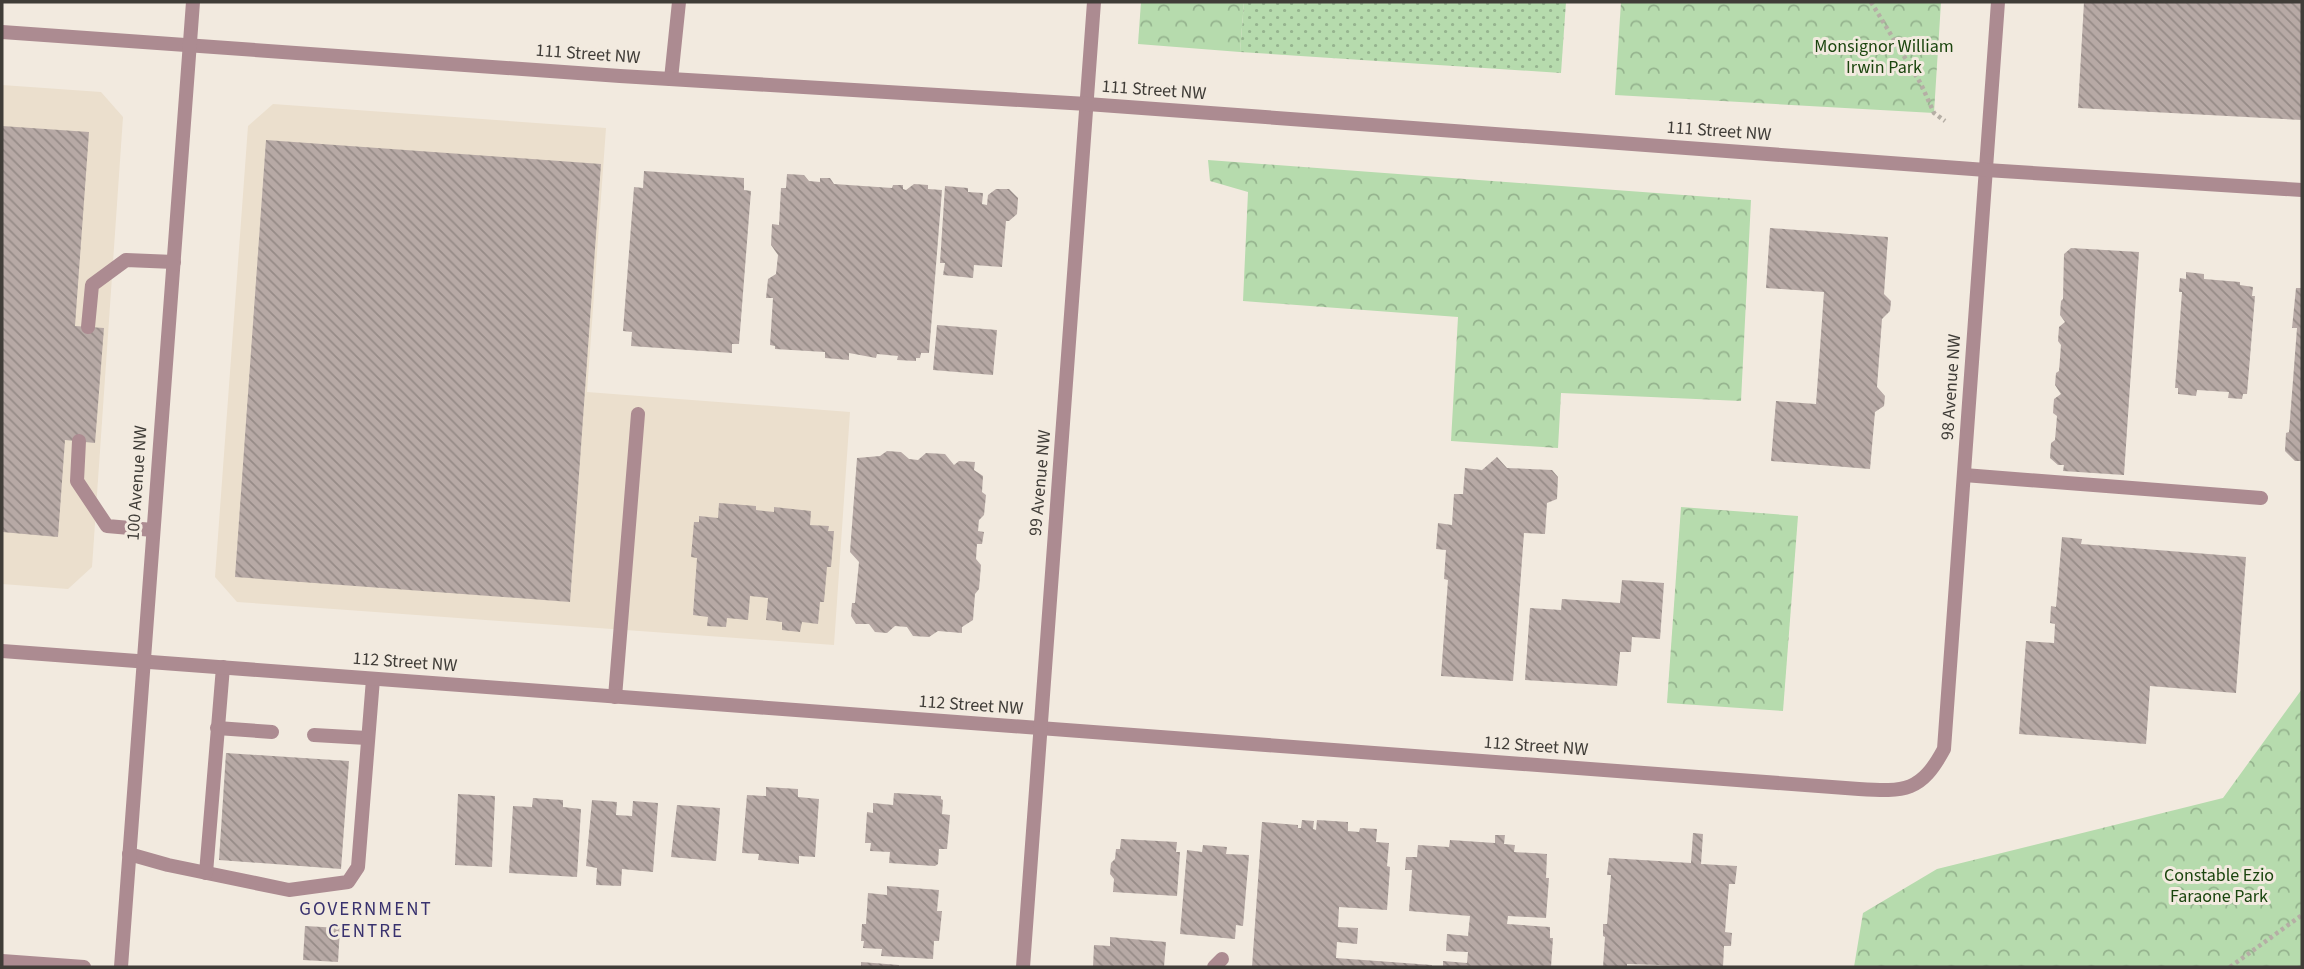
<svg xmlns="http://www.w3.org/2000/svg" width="2304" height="969" font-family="'Source Sans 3',sans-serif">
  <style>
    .built { fill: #ebdfcd }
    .grass { fill: url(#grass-dots) }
    .forest { fill: url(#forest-crowns) }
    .building { fill: url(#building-back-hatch) }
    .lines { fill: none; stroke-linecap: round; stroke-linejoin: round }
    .path { stroke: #b5aea5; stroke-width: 4.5; stroke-dasharray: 3.5 3.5; stroke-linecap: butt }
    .service { stroke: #ac8b91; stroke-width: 14 }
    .minor { stroke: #ac8b91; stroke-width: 14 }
    .tertiary { stroke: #ac8b91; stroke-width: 14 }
    .labels { text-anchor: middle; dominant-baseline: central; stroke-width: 6; stroke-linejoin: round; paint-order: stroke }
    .park-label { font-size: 18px; fill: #1b450e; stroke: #f2eadf }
    .street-label { font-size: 18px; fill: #403d38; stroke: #f2eadf }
    .neighbourhood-label { font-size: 19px; letter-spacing: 2px; fill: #39326e; stroke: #f2eadf }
  </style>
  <defs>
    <pattern id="grass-dots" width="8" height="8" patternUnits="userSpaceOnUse" patternTransform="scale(1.75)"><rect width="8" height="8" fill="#b6dbad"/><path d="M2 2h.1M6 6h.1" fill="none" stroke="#95b38e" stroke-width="1.8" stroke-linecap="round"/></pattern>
    <pattern id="forest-crowns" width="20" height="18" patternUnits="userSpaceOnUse" patternTransform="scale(1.75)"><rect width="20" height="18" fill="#b6dbad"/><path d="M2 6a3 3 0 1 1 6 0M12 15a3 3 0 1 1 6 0" fill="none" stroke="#95b38e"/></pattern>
    <pattern id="building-back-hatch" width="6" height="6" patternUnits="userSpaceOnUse" patternTransform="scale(1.75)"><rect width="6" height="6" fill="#b7a9a5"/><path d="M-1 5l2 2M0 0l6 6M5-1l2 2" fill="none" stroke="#968b87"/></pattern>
  </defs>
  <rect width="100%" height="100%" fill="#f2eadf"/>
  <!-- built -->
  <g class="built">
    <path d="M2,85L101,92L123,117L92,567L68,589L2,584Z"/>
    <path d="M273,104L606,128L587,392L850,412L834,645L237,602L215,577L248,126Z"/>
  </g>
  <!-- grass -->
  <path class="grass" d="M1244,2H1566L1561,73L1240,52Z"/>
  <!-- forest -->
  <g class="forest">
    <path d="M1141,2H1244L1240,52L1138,44Z"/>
    <path d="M1621,2H1941L1934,113L1615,95Z"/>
    <path d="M1208,160L1751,200L1741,401L1561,393L1558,448L1451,441L1458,317L1243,301L1248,192L1210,181Z"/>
    <path d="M1681,507L1798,516L1783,711L1667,703Z"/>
    <path d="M2302,689V967H1854L1863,913L1937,869L2223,798Z"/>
  </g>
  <!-- building -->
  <g class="building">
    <path d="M2084,2H2302V120L2078,108Z"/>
    <path d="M2,126L89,132L75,326L104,328L95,443L65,440L58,537L2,532Z"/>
    <path d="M266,140L601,164L570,602L235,577Z"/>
    <path d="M644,171L744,178V190L751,191L739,344H732V353L631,346L632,332L623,331L634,187L643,188Z"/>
    <path d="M787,174L804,175L809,181L820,182V178H830L834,184L892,188L893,185H903V189L906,190L914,184L928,185V189L942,190L929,353H921L920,358H916V361L897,360L898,356L877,354L876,358L849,353V360L825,358V352L775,349V346L770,345L773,298H766L768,279L776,274L778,255L771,245L772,224L779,225L781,188H786Z"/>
    <path d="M945,186L968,188V192L983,193L982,204L987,205L988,195L996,189H1009L1018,198L1017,214L1009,221H1006L1002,267L974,265L973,278L943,275L945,263H940Z"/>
    <path d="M1770,228L1888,237L1884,294L1891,301L1890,311L1882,319L1877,387L1885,396L1884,406L1875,412L1870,469L1771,461L1776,401L1816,404L1824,292L1766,288Z"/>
    <path d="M2071,248L2139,252L2124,475L2063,471L2064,465H2058L2050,458L2051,443L2055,440L2057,416L2053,413L2054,399L2061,394L2055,385L2056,373L2059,371L2061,345L2058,341L2059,327L2065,322L2060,315L2061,301L2063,299L2064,254Z"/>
    <path d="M2186,272L2204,274V279L2240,282V285L2253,287L2252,296H2255L2247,394H2243L2242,399L2228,398L2229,392L2197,390L2196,396L2178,394V388H2175L2182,292H2179L2180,278L2186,279Z"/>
    <path d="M2296,288H2302V461H2295L2285,451L2286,433L2289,432L2297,328H2292Z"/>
    <path d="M937,325L997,330L993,375L933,370Z"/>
    <path d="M887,451L901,452L909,459L918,460L926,453L945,454L954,465L959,461L975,462L974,470L983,476L982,492L986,495L984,515L979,520L978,531L984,532L982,544H977L976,559L981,565L979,589L975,594L973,620L962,627V633L938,631L929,637L913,636L907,627L895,626L887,633L875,632L869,624H856L851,616L852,603H855L859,562L850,552L857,458L880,456Z"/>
    <path d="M1497,457L1507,468L1552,470L1558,477L1557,499L1547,503L1545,534L1524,533L1513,681L1441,676L1448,580L1444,579L1446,550L1436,549L1438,523L1452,525L1454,494H1463L1465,468L1482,470Z"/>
    <path d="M719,503L756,506V510L774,512V507L811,511L810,525L829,526L828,531H834L831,567H827L824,602H820L818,624L802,622L800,632L782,630V622L766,620L768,598L750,596L748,620L727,618L726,627L707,626L708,617L693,615L697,558L691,557L694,522H699V516L718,518Z"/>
    <path d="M2062,537L2082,539L2081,544L2246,557L2236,693L2150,686L2146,744L2019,734L2026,641L2054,643L2055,624L2050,623L2051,606L2056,607Z"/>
    <path d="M1622,580L1664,583L1660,639L1632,637L1631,652H1620L1617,686L1525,680L1530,608L1561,610L1562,599L1620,603Z"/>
    <path d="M226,753L349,761L341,869L219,860Z"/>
    <path d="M766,787L798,789V797L819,799L815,857L799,856V864L758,860L759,854L742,853L747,795L766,796Z"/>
    <path d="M894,793L941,796V799L943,800L942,814L950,815L947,849H939L938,864L935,866L889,863L890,852L870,851L871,843H865L867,812L873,813V803L893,805Z"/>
    <path d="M458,794L495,796L492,867L455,865Z"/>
    <path d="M533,798L563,800V807L581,809L577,877L509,873L513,806L532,807Z"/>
    <path d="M592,800L617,802L616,815L632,816L633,801L658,803L653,872L622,869L621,886L596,885L597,868L586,866Z"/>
    <path d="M677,805L720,808L716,861L671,857Z"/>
    <path d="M1302,820L1314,821L1313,829L1316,830L1317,820L1348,822V831L1359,832L1360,828L1377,829L1376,842L1389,843L1387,866L1390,867L1387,910L1339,907L1338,927L1358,928L1357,944L1337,942L1336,958L1432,965V967H1252L1262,822L1298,825V828H1301Z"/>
    <path d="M1693,833L1703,834L1701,864L1737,866L1735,884H1729L1725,932L1732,933L1731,946H1724L1723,967L1627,964V967H1603L1605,937L1603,936V924H1607L1611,875H1607L1609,858L1691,863Z"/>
    <path d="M1495,835H1505L1504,844L1515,845L1514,852L1547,854L1546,878H1549L1546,918L1508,916L1507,924L1550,927V938H1553L1551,967H1443V961L1467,963L1468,952L1446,951L1447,934L1468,936L1470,916L1409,911L1412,870H1405L1406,857H1417L1418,845L1449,847L1450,840L1495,843Z"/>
    <path d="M1121,839L1177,842L1176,852H1180L1177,896L1113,892L1114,879L1110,874L1111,863L1115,859L1116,849H1120Z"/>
    <path d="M1203,845L1227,847L1226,854L1249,855L1243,926L1236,925L1235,939L1180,934L1187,850L1202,852Z"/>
    <path d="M887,886L939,890L937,911H942L939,941H934L933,959L881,956L882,949L863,948L864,941H861L862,924H866L868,893L887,895Z"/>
    <path d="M305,926L340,928L338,962L303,960Z"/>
    <path d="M1110,937L1166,942L1164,967H1093L1094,945L1110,946Z"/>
    <path d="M861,962L899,965V967H861Z"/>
  </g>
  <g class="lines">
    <!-- path -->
    <g class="path">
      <path d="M1871,2L1921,84L1934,113L1945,121"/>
      <path d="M2230,967L2302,915"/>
    </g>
    <!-- service -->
    <g class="service">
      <path d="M671,79L679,2"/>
      <path d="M88,327L92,285L126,260L174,262"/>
      <path d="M79,441L77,481L107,526L153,530"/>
      <path d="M1964,475L2261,498"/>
      <path d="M615,697L638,414"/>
      <path d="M217,728L272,732"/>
      <path d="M314,735L367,738"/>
      <path d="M129,854L168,865L289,890L348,882L358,867L373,679"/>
      <path d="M206,873L223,667"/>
      <path d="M2,961L84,967"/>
      <path d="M1214,967L1222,959"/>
    </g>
    <!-- minor -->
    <g class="minor">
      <path d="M2,651L1859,789C1905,792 1921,792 1944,749L1998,2"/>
      <path d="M1023,967L1094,2"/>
    </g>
    <!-- tertiary -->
    <g class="tertiary">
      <path d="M2,32L620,76L1087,104L1986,170L2302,190"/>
      <path d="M121,967L193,2"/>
    </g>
  </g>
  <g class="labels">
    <!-- park labels -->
    <g class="park-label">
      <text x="1884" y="46">Monsignor William<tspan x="1884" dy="21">Irwin Park</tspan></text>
      <text x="2219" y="875">Constable Ezio<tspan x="2219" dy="21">Faraone Park</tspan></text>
    </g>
    <!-- street labels -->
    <g class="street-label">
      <text transform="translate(588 54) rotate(4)">111 Street NW</text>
      <text transform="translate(1154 90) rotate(4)">111 Street NW</text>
      <text transform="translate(1719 131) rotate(4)">111 Street NW</text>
      <text transform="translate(1951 387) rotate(-86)">98 Avenue NW</text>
      <text transform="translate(137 483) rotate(-86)">100 Avenue NW</text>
      <text transform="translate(1040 483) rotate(-85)">99 Avenue NW</text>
      <text transform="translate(405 662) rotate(4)">112 Street NW</text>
      <text transform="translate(971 705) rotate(4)">112 Street NW</text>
      <text transform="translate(1536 746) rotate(4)">112 Street NW</text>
    </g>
    <!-- neighbourhood labels -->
    <g class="neighbourhood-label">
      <text x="366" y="909">GOVERNMENT<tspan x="366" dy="22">CENTRE</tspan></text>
    </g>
  </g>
  <!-- border -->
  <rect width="2304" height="969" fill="none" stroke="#403d38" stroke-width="7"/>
</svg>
